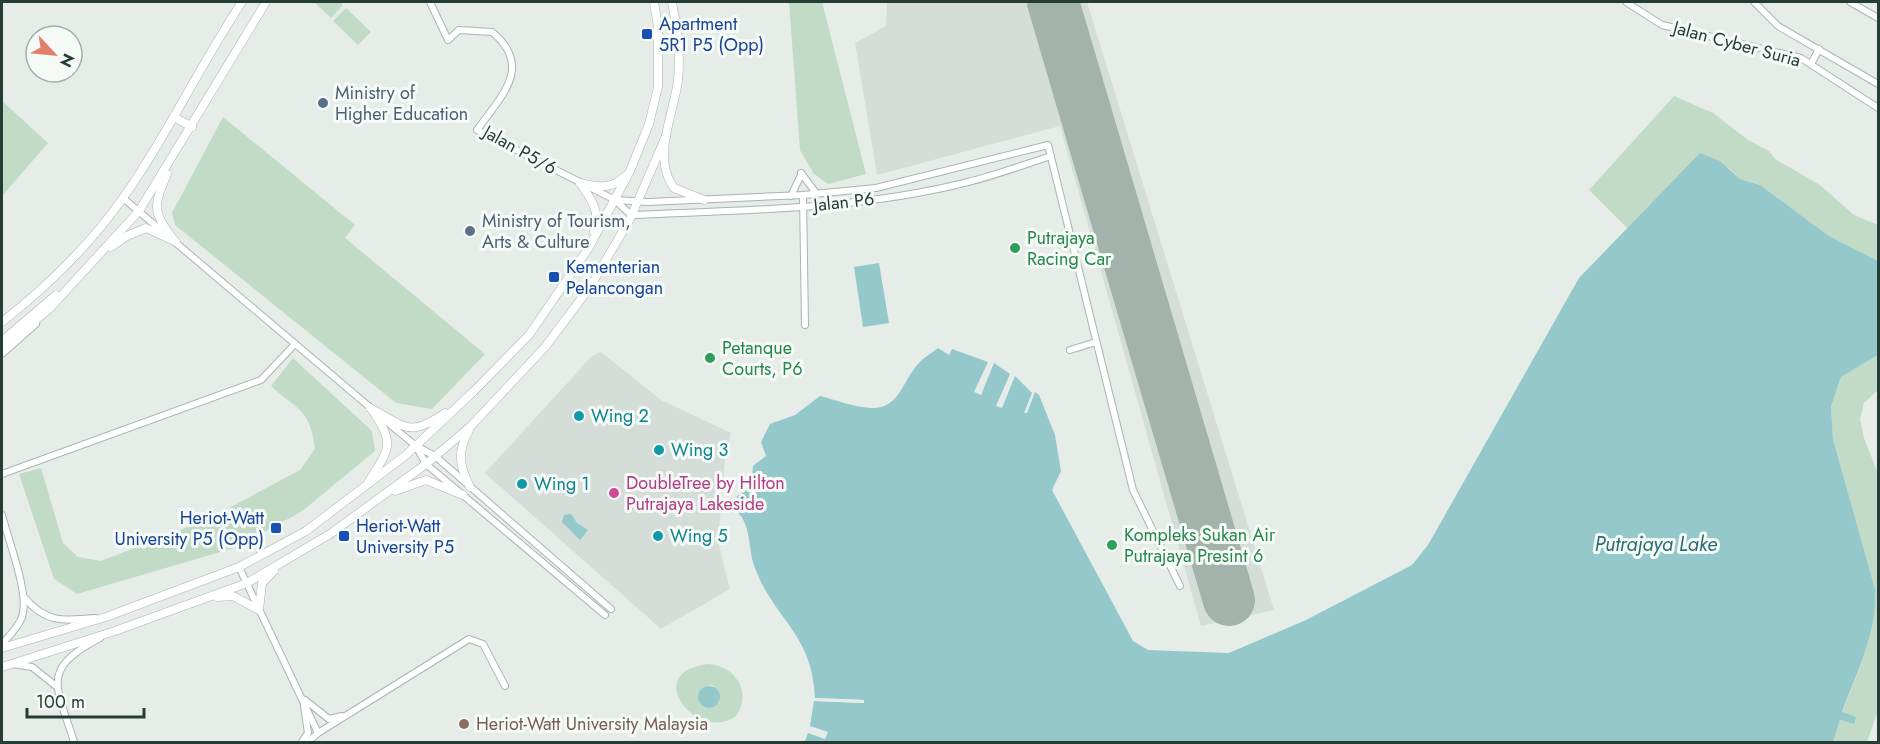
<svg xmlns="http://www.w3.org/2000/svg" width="1880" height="744" font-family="Jost,sans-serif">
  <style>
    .built { fill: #d4ddd8 }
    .green { fill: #c1dbc6; fill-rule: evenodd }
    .water { fill: #94c8cb }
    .pier { fill: #e6ede9 }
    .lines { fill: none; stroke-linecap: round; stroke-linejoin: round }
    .runway { stroke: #a4b2ac; stroke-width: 52 }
    .minor-casing { stroke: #a9b5af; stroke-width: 8 }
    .tertiary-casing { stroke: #a9b5af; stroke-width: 9 }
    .minor { stroke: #fff; stroke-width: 6 }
    .tertiary { stroke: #fff; stroke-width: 8 }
    .transit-dot { fill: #1a4fb4; stroke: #f6faf7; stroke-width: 2 }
    .service-dot { fill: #5c6f8a; stroke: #f6faf7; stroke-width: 2 }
    .leisure-dot { fill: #2e9e5b; stroke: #f6faf7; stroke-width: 2 }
    .culture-dot { fill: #0f9aa8; stroke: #f6faf7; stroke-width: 2 }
    .hotel-dot { fill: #d1479c; stroke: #f6faf7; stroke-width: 2 }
    .education-dot { fill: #8d6e63; stroke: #f6faf7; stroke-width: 2 }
    .labels { text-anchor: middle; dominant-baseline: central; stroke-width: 6; stroke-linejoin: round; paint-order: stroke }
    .transit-label { font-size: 18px; fill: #164399; stroke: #f6faf7; text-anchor: start }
    .street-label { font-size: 18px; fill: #263d35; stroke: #f6faf7 }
    .service-label { font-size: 18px; fill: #4e5e75; stroke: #f6faf7; text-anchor: start }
    .leisure-label { font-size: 18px; fill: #27864d; stroke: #f6faf7; text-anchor: start }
    .culture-label { font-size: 18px; fill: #0d838f; stroke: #f6faf7; text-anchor: start }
    .hotel-label { font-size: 18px; fill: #b23c85; stroke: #f6faf7; text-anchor: start }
    .education-label { font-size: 18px; fill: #785e54; stroke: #f6faf7; text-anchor: start }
    .water-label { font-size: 20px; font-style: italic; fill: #276e73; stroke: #f6faf7 }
  </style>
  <rect width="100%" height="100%" fill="#e6ede9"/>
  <!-- built -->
  <g class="built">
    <path d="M887,2H1087L1274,610L1201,626L1060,126L877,175L855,43L886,26Z"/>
    <path d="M601,352L661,400L731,433L725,459L718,542L730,589L661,629L485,473L592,356Z"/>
  </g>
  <!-- green -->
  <g class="green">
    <path d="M314,2H340L343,5L331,18Z"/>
    <path d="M789,2H822L866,174L828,184L814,174L800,150Z"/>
    <path d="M346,8L371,32L358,45L333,21Z"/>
    <path d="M1674,96L1713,113L1748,140L1769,151L1775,159L1820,185L1854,215L1878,225V261L1829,236L1760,185L1740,179L1728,167L1651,203L1628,229L1589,190Z"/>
    <path d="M2,101L48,143L2,196Z"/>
    <path d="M223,117L355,225L345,238L485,354L432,409L396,403L175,225L172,213Z"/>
    <path d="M1878,355V390L1864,403L1860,419L1864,438L1878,474V710L1867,742H1833L1840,720L1854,724L1842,713C1857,673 1878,633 1875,589L1833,439L1831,407L1841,377Z"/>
    <path d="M293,358L372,431L375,451L301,512L234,548L77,594L54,579L19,474L41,468L63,543L78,557L101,561L208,519L300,470L315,449C310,408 298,411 271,386Z"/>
    <path d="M708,664C735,665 753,693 736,716C699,744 639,672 708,664ZM711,685L714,686L720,701C715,709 708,710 701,705L698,695L704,687Z"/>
  </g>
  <!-- water -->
  <g class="water">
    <path d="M1700,153L1720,161L1740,179L1760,185L1829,236L1878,261V355L1841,377L1831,407L1833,439L1875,589C1878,632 1857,672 1842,712L1856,717L1854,724L1840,720L1833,742L805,741L808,733L825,739L828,732L810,726L814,701L864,703V700L815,698C812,632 774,620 755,568C747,548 753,524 734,509L737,496C751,491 752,479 753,466L766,456L761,442L770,424L795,415L820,396C836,400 854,407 870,408C900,410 903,379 919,363C924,357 932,353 938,348L949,355L952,349L988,362L974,392L981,395L994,363L1010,374L996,406L1002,408L1015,376L1032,393L1024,413H1027L1035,392L1039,395L1055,435L1061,471L1052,490L1133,641L1148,650L1229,653L1306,620L1412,565L1428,545L1579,278Z"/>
    <path d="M879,263L889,323L863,327L854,267Z"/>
    <path d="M571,514L577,523L588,530L580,540L562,522L564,515Z"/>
    <circle cx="709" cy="697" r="11"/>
  </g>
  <!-- pier -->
  <path class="pier" d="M815,698L864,700V703L814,701Z"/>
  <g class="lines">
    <!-- runway -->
    <path class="runway" d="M1053,2L1229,600"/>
    <!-- minor casing -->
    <g class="minor-casing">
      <g id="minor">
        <path d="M430,2L448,40L459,30L492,32C534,67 501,96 477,130L615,200L631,215C743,210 858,210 968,182C996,175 1023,165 1051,156"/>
        <path d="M1626,2L1662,25L1801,58L1878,108"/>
        <path d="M1754,2L1778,26L1878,84"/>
        <path d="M1850,2L1878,18"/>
        <path d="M1811,64L1819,49"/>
        <path d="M801,173L816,193"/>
        <path d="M803,195L805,325"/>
        <path d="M791,196L801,175"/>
        <path d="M123,198L372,409"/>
        <path d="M615,200L648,202L803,195L876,188L1048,145L1133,490L1180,586"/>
        <path d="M1070,350L1096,342"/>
        <path d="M2,354L36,324"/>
        <path d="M382,418L416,446L435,456L611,609"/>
        <path d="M416,446L426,464L605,615"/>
        <path d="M2,474L261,380L295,344"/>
        <path d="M2,515C8,540 30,594 22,617C18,628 9,636 2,644"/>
        <path d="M239,567L318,733"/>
        <path d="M24,597C45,623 64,621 95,618"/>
        <path d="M13,664L32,667L56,686"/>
        <path d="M305,700L329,719L342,716"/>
        <path d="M74,742C57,686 39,670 100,638"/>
        <path d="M302,742L308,733L304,706"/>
        <path d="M308,742L318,733L469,639L483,644L505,686"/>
      </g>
    </g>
    <!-- tertiary casing -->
    <g class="tertiary-casing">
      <g id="tertiary">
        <path d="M672,2C677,27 681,54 678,80C674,115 651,157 674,188L704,200"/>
        <path d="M174,117L192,127"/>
        <path d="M167,174C153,207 152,212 175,241"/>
        <path d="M580,183C591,199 601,211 594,231"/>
        <path d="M580,183C597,187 612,190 625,176"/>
        <path d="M111,247L127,236L146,228L176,242"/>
        <path d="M2,322C48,286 89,246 123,198C167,136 200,65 242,2"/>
        <path d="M2,341L56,295"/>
        <path d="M2,349L50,308L139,211L266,2"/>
        <path d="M370,408C406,427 409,438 445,413"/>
        <path d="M469,430C457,452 459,465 470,487"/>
        <path d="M369,481C390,448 395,444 372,410"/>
        <path d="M395,491L426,480L463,495"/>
        <path d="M217,597L233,596L259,610L262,583L274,571"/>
        <path d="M2,648L106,617L239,567L306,531L406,455L474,391L529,335L588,249L630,171L649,124L658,87V27L654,2"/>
        <path d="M2,667L115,631L247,583L330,534L426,464L471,426L545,347L590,287L630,219L666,136"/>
      </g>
    </g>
    <!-- minor -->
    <use href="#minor" class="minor"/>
    <!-- tertiary -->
    <use href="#tertiary" class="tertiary"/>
  </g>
  <!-- markers -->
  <g class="transit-dot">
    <rect x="641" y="28" width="12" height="12" rx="3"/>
    <rect x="548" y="271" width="12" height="12" rx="3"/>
    <rect x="270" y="522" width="12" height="12" rx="3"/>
    <rect x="338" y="530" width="12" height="12" rx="3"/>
  </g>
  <g class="service-dot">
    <circle cx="323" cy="103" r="6"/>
    <circle cx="470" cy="231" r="6"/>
  </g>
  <g class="leisure-dot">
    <circle cx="1015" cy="248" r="6"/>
    <circle cx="710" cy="358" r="6"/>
    <circle cx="1112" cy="545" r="6"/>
  </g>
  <g class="culture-dot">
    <circle cx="579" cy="416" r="6"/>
    <circle cx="659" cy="450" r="6"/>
    <circle cx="522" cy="484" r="6"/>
    <circle cx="658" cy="536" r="6"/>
  </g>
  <circle class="hotel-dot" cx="614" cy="493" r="6"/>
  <circle class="education-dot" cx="464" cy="724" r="6"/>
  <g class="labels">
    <!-- transit labels -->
    <g class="transit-label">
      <text x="659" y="24">Apartment<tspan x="659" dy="21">5R1 P5 (Opp)</tspan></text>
      <text x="566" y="267">Kementerian<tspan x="566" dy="21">Pelancongan</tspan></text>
      <text x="264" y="518" text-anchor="end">Heriot-Watt<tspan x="264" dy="21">University P5 (Opp)</tspan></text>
      <text x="356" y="526">Heriot-Watt<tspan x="356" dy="21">University P5</tspan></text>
    </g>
    <!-- street labels -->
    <g class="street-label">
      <text transform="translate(1737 44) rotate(15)">Jalan Cyber Suria</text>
      <text transform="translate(520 150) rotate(29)">Jalan P5/6</text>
      <text transform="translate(844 202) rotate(-6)">Jalan P6</text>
    </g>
    <!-- service labels -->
    <g class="service-label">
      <text x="335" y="93">Ministry of<tspan x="335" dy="21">Higher Education</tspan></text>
      <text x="482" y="221">Ministry of Tourism,<tspan x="482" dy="21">Arts &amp; Culture</tspan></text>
    </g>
    <!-- leisure labels -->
    <g class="leisure-label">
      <text x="1027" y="238">Putrajaya<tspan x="1027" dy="21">Racing Car</tspan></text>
      <text x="722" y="348">Petanque<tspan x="722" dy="21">Courts, P6</tspan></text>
      <text x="1124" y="535">Kompleks Sukan Air<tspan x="1124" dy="21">Putrajaya Presint 6</tspan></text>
    </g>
    <!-- culture labels -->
    <g class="culture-label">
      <text x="591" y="416">Wing 2</text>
      <text x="671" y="450">Wing 3</text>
      <text x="534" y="484">Wing 1</text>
      <text x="670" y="536">Wing 5</text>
    </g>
    <!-- hotel labels -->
    <g class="hotel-label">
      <text x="626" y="483">DoubleTree by Hilton<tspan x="626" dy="21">Putrajaya Lakeside</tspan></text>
    </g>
    <!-- education labels -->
    <g class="education-label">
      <text x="476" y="724">Heriot-Watt University Malaysia</text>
    </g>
    <!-- water labels -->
    <g class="water-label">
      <text x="1656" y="544">Putrajaya Lake</text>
    </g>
  </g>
  <!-- border -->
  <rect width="1880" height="744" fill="none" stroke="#263d35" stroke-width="6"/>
  <!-- north arrow -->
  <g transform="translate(54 54) rotate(116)"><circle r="28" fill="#f6faf7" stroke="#a3aea9" stroke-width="1.5"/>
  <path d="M0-4.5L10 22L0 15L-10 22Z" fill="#e37f6d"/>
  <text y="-9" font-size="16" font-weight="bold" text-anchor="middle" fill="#263d35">N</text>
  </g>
  <!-- scale -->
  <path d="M27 708v9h117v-9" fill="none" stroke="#263d35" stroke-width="3"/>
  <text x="36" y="708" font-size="18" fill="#263d35" stroke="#f6faf7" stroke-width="4.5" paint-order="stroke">100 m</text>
</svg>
